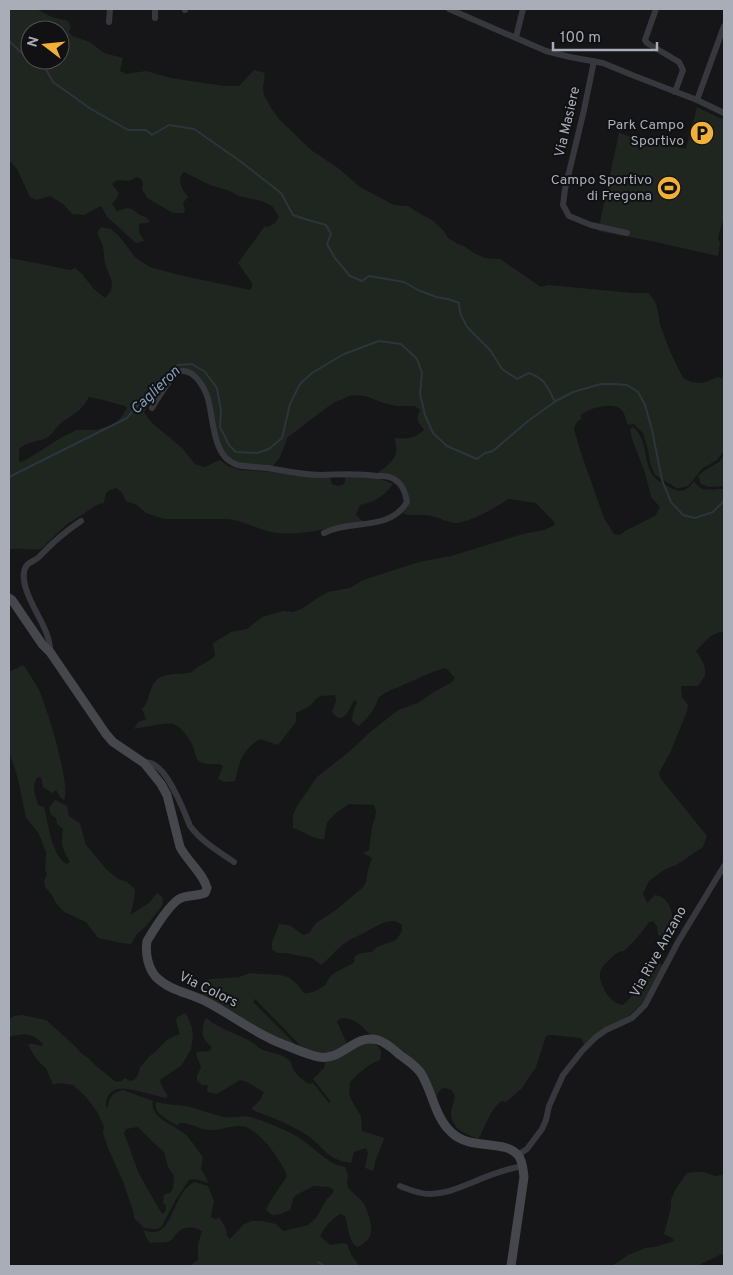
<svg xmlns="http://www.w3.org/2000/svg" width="733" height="1275" font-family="Overpass,sans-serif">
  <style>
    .green { fill: #1e261f; fill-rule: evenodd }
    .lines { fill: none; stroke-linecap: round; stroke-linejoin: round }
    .stream { stroke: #2c353c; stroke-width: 2 }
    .street { stroke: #37383d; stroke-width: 6 }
    .secondary { stroke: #45474d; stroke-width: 9 }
    .labels { text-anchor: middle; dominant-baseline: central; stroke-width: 4; stroke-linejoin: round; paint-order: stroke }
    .street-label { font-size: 14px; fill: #a8adb8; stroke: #111113 }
    .poi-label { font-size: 14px; fill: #a8adb8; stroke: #111113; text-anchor: end }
    .water-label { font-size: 15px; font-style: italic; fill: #7f9bb3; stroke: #111113 }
  </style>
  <rect width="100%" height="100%" fill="#161618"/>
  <!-- green -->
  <g class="green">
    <path d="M9,9H36L52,17L68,21L71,27L69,32L72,36L90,42L104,53L123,58L120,71L126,74L146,71L171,78L224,86H239L254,70L265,73L263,87L264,95L271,108L279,119L311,150L338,168L360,187L394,205L405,206H408L422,215L432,220L444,231L448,238L458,244L464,246L474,253L485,258L500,259L541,287L548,285L633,293H648L654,300L657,307L660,324L669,349L683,378L691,382L703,383L718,377L724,379V451L717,460L703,468L688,486L680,488H677L673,486L655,475L650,463L648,450L643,433L634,424L628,425C626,421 625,414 622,410C613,401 588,408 580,416L582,418L576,423L574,429L581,453L604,518L614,534L620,535L625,531L655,516L660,507L651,497L645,473L632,439L630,429L633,427C648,440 643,458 652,474C654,479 660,481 664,484C677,492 684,495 694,481C702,494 712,488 724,489V632C712,631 704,643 696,651C700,657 707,666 705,675C704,678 700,683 698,686H681L682,697L688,705L687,711L671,751L659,773L661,779L707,836L703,847L678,864L664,870L649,881L643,894L647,903L655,895C673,898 675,920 671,935L665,938L658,935L657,927L653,921L649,922C642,932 635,941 626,949C620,954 625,949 619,952C615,954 612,957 609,960C597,971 598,977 605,991C609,998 615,1004 623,1005L635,993L655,965L657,963L663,965L643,1002L630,1015L585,1046L581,1038L551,1035L546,1036L536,1067L522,1088L511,1098L506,1102L502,1101C489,1109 486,1128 478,1139C472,1136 462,1133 457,1128C454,1124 451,1118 451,1113C451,1106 459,1096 451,1090C449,1089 446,1088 443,1088L440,1090L436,1097L435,1096L428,1082L371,1036C364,1027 352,1015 339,1019L337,1022L347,1044L327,1055L302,1049L296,1041L255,999L253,1002L294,1043V1046L267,1034L201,996L203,984L206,980L211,979L239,977L250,973L280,975L288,977L297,984L304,993C311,994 321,989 326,984C328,980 329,977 333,974C339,970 347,966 354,963L355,956L362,953L372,952L377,947L396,940L402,931V925C390,914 374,929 362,934C358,936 352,938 348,941C339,946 330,958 321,965L312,958L285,953H278L272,950C270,941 277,933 279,924C295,925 292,928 304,935L309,933L316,923L336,910L363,887L366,882L368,870L372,858L363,853L369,850L372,827L375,818L376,811L374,805L349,804L336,813L330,819L327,823L324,839C314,840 303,831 293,828V815L297,806L317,777L350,751L369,733L398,710L418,703L432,693L452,682L455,678L446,668L435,671L387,692L379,697C374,710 369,718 358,726L352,721L353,712L357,702L354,700C350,710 342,727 332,712L336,701L335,695L321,696L316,699L310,706L296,713V722L278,745L260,739C241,751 240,761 235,781L224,782L218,779L223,766L219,764C215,765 212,764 207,764C194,763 196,753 192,744C188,737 181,726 173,724C166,722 142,728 134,729L138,722L146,719L142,709C149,701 148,696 152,687C158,670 179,676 192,672C200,664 207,663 215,656L213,643L231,632L247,629L262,617L283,611L293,612L303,608L319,597L328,592L350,588L363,580L419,562L451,556L523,534L544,530L553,526L555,523L536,503L508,499C497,507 469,523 455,523C447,522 439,518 432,516C424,514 412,516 404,514C403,510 404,506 404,502C403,483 391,480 376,474C389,464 402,457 394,438C408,439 413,439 424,430C418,421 415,420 420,410L415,406H396L384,403L365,396L352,395L333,403L288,437L279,459L272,467L229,464L222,458L220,454C216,435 207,384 189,375C184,373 178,373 173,372L162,388L144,412L150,421L183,449L195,464L204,467L220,460L228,466L240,470L278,472L303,477H330L332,484L338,486L343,485L345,481V476C362,477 378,476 393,484C383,497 375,502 360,505L356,515L360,519L369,524C358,525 346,525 335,527C315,531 297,535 277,533C260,531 245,521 228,519H164L146,513L137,505L126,501L122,493L117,488C105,491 106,492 104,503L97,505L66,525L41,549C31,551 20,547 9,550V258L36,263L70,270L75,268L82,274L94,289L105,298L111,291L112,282L105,264L103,246L97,232L101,227L111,229L118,235L136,258L150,267L179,275L250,290L252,287V283L238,263L265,226L268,227L275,223L279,217L272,206L262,201L239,196L230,191L210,185L184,172C176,180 182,189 188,197L183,203L185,211L184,213H173L147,198L142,189L143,183L141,179L137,177L129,181L117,180L112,184L119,193L117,198L112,204L117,211L127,208L132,209L140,215L146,217L150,222L139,224V232L144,241L136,243L107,217L101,206L84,215L72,214L63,204L50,196L36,200L30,197L17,169L9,160ZM30,30H60V60H30ZM89,397L103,400L125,406L127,408L122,416L115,424L96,430H77L64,436L24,461L19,462V449C26,442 35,442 44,439C51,437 55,428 61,423C73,414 81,412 89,397Z"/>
    <path d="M697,107L724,120V216L718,238L720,243L718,256L651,241L598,231L619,133L642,140L686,149Z"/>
    <path d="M724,455V486L709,487L701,484L698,476L705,470L719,462Z"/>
    <path d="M22,665L25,667C29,674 35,682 39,690C47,708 71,784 64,800L60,797L56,790L52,793L43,787L41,777H38C30,786 36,795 38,805L44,807C48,822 52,858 67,864L70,862C63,849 60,845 63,829L57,824L56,818L51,815L49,808L55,800L67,806L69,816L76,821L80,823L86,845L107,870L118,879L127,882L133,887L135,890L133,905L130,915L149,903L157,893L161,896L163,899L162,906L146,926L137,934L131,944L121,943L98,938L86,922L64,912L56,903L52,895L45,887L44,881L47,874L45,869L46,852L38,832L26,818L18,779L9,751V672C13,669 18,669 22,665Z"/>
    <path d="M186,1013L192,1028L193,1038L191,1049L182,1065L161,1079L160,1082L167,1095V1098C148,1096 105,1073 106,1108L108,1107C109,1097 113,1092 123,1090L153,1101C149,1119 176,1125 186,1135C193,1142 197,1150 203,1157L201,1169L209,1183L195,1179L189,1180L176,1199L162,1226L158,1229H154L144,1228L134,1218L133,1211L123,1181L108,1148L103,1133L104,1127L98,1113L86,1097L73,1085L58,1083L53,1085L46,1068L39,1062L33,1054L28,1044H34L42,1046L43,1044C32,1032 24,1033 9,1037V1019L14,1016L22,1015L46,1020L76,1047L81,1053L88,1058L95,1065L116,1082L121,1081L125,1078L130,1081L134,1080L138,1075L140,1067L150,1056L156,1051L168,1039L180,1034L176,1021L177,1017ZM138,1127L155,1144L164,1152L168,1167L174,1176L173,1188L171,1192L164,1195L163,1203L166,1206L165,1212L162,1214L139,1174L124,1133L126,1129Z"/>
    <path d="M206,1018C219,1029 236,1033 250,1041C255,1043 258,1048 263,1050C271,1053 279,1053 288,1059C292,1062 291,1065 293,1069C297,1075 303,1081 310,1084L313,1083L329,1103L331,1102L313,1079L324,1068L326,1061L359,1043L373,1042C380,1049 383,1049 380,1060C368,1064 359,1073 350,1082L349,1094L352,1101L361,1116L362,1131L384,1138L383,1142L376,1159L373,1171L365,1168L368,1153L366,1148L354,1152L351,1163C325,1160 322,1143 302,1132C294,1128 286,1123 278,1120C269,1116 260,1114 252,1109V1108L260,1100L264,1092L247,1082L240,1080L217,1094L208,1092L207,1090L208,1085H202L197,1081V1076L201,1067L197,1057L196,1052L209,1051L212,1048C205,1039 201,1039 203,1026C205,1019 202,1025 206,1018Z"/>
    <path d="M156,1102L165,1104L187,1106L223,1117C234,1118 244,1114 254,1118C269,1123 284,1129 298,1137C314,1147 327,1164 345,1167L348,1176L347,1183L348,1188C352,1192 356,1195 360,1199C365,1204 367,1210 369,1217C373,1231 373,1239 358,1247L354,1245C348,1236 348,1226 345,1216L340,1214C331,1220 325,1226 320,1236L330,1245L342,1243L347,1244L352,1256L360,1266H189L198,1260V1244L202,1231C194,1226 182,1226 176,1234C173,1238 172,1241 167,1242C162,1243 155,1242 150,1243L147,1239L143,1230C148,1232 154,1233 159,1231C173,1225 176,1189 195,1182L208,1186L214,1201L211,1217L215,1219L220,1218L226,1229L227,1236L230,1239L244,1224L252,1221H262L276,1224L283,1231L308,1225L316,1218L327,1199L332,1194L334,1190L329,1187L314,1186L296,1195L293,1199L290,1210L281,1214L272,1215L266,1210L269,1203L287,1176C282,1161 258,1128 242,1126C231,1125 219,1131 208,1130C197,1128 188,1122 178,1123V1126C169,1120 153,1114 156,1102Z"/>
    <path d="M695,1172H704L715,1176L724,1175V1253L697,1266H612L628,1255L645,1248L655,1247L674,1241L672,1238L664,1234L671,1207V1200L675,1190L687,1173Z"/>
  </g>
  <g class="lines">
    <!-- stream -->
    <g class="stream">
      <path d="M9,41L23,54L30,58"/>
      <path d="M33,60L44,66L53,82L91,109L128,130H146L152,135L169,125L194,129L240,161L281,193L293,215L305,219L326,225L331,234L327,244L335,258L350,276L362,281L369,276L404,282L418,290L436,297L448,299L459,303L460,313L467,327L490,350L502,369L517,379L529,373C544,378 547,386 554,400L556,401L573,392L601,384H614L627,385L638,392L645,405L652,430L662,480L671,502L683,515L695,518L713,512L724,501"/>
      <path d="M9,477L127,418L142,400L178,365L192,364L205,372L217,388L221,411L220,427L229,445L236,452L257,453L269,449L282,438L290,404L300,384L312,373L344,354L379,341L401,344L417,359L422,373L420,394L425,415L433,433L447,446L477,459L485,453L493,451L528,421L556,401"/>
      <path d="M318,1262L325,1266"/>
    </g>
    <!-- street -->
    <g class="street">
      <path d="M155,9V18"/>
      <path d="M185,9V10"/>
      <path d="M449,9L546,51L570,57L603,63L632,75L697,100L724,113"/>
      <path d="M656,9L645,40L647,43L679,62L683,70L675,92"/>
      <path d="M109,22L110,9"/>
      <path d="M516,37L523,9"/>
      <path d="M594,61L584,110L565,189L563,205L569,216L591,225L627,233"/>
      <path d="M697,100L724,26"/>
      <path d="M152,408C155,402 173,374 178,372C193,366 205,388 208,399C214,420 212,458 238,465C247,467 258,467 268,468C285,471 302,475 320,475C339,474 358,473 377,476C382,476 387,475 392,478C402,483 405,491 407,502C389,532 351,519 324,533"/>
      <path d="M50,652C51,643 46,631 42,623C35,609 16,579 27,565C31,561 37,560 40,556C52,543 66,531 81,521"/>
      <path d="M144,763C164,757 184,811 190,826C202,842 218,851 234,862"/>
      <path d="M518,1155L527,1149L542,1129L546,1120L549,1106L563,1075L582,1051L596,1037L606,1030L632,1018L645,1005L678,942L724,866"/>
      <path d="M400,1186C410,1190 419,1194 430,1194C445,1194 458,1188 471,1183C487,1176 505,1169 523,1166"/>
    </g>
    <!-- secondary -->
    <path class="secondary" d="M9,598L12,600L42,644L50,652L106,734L113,742L144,763L161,784L167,795L180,847C188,862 203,873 207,888L205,893C197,896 189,895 181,898C171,902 153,931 147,941C145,953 148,968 156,977C170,991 190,993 207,1002C228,1013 248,1028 269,1038C276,1042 283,1044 290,1047C300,1051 309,1055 319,1057C343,1061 354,1033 378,1040C387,1043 393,1049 400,1055C408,1061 417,1066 422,1075C433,1094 435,1117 451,1132C470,1151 504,1139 518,1155C523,1161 523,1170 524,1177L511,1266"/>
  </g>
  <!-- icons -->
  <defs>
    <g id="parking-disc" transform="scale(1.25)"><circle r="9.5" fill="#f2b134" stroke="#111113"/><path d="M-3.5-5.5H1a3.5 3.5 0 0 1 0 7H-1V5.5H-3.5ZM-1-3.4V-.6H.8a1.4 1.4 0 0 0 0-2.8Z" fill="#111"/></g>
    <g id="stadium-disc" transform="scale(1.25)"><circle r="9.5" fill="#f2b134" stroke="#111113"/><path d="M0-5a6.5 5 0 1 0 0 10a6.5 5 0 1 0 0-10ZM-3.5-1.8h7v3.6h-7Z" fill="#111"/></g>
  </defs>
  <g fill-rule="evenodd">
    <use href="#parking-disc" x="702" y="133"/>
    <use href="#stadium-disc" x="669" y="188"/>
  </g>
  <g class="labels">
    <!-- street labels -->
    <g class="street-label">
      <text transform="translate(568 122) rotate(-77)">Via Masiere</text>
      <text transform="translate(659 952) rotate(-61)">Via Rive Anzano</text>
      <text transform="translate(208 990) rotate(26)">Via Colors</text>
    </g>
    <!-- poi labels -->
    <g class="poi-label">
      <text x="684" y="125">Park Campo<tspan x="684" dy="16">Sportivo</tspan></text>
      <text x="652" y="180">Campo Sportivo<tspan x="652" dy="16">di Fregona</tspan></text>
    </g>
    <!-- water labels -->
    <g class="water-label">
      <text transform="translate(156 391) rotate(-44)">Caglieron</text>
    </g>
  </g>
  <!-- border -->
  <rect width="733" height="1275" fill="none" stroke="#a8adb8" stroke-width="20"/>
  <!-- north arrow -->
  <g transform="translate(45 45) rotate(286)"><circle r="24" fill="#111113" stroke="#4d4f55"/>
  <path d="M0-4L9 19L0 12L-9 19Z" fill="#f2b134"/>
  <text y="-8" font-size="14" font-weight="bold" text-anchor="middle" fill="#a8adb8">N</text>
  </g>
  <!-- scale -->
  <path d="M553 42v8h104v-8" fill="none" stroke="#a8adb8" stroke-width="2.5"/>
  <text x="560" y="42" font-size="15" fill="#a8adb8" stroke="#111113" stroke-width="4" paint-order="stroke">100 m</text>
</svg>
